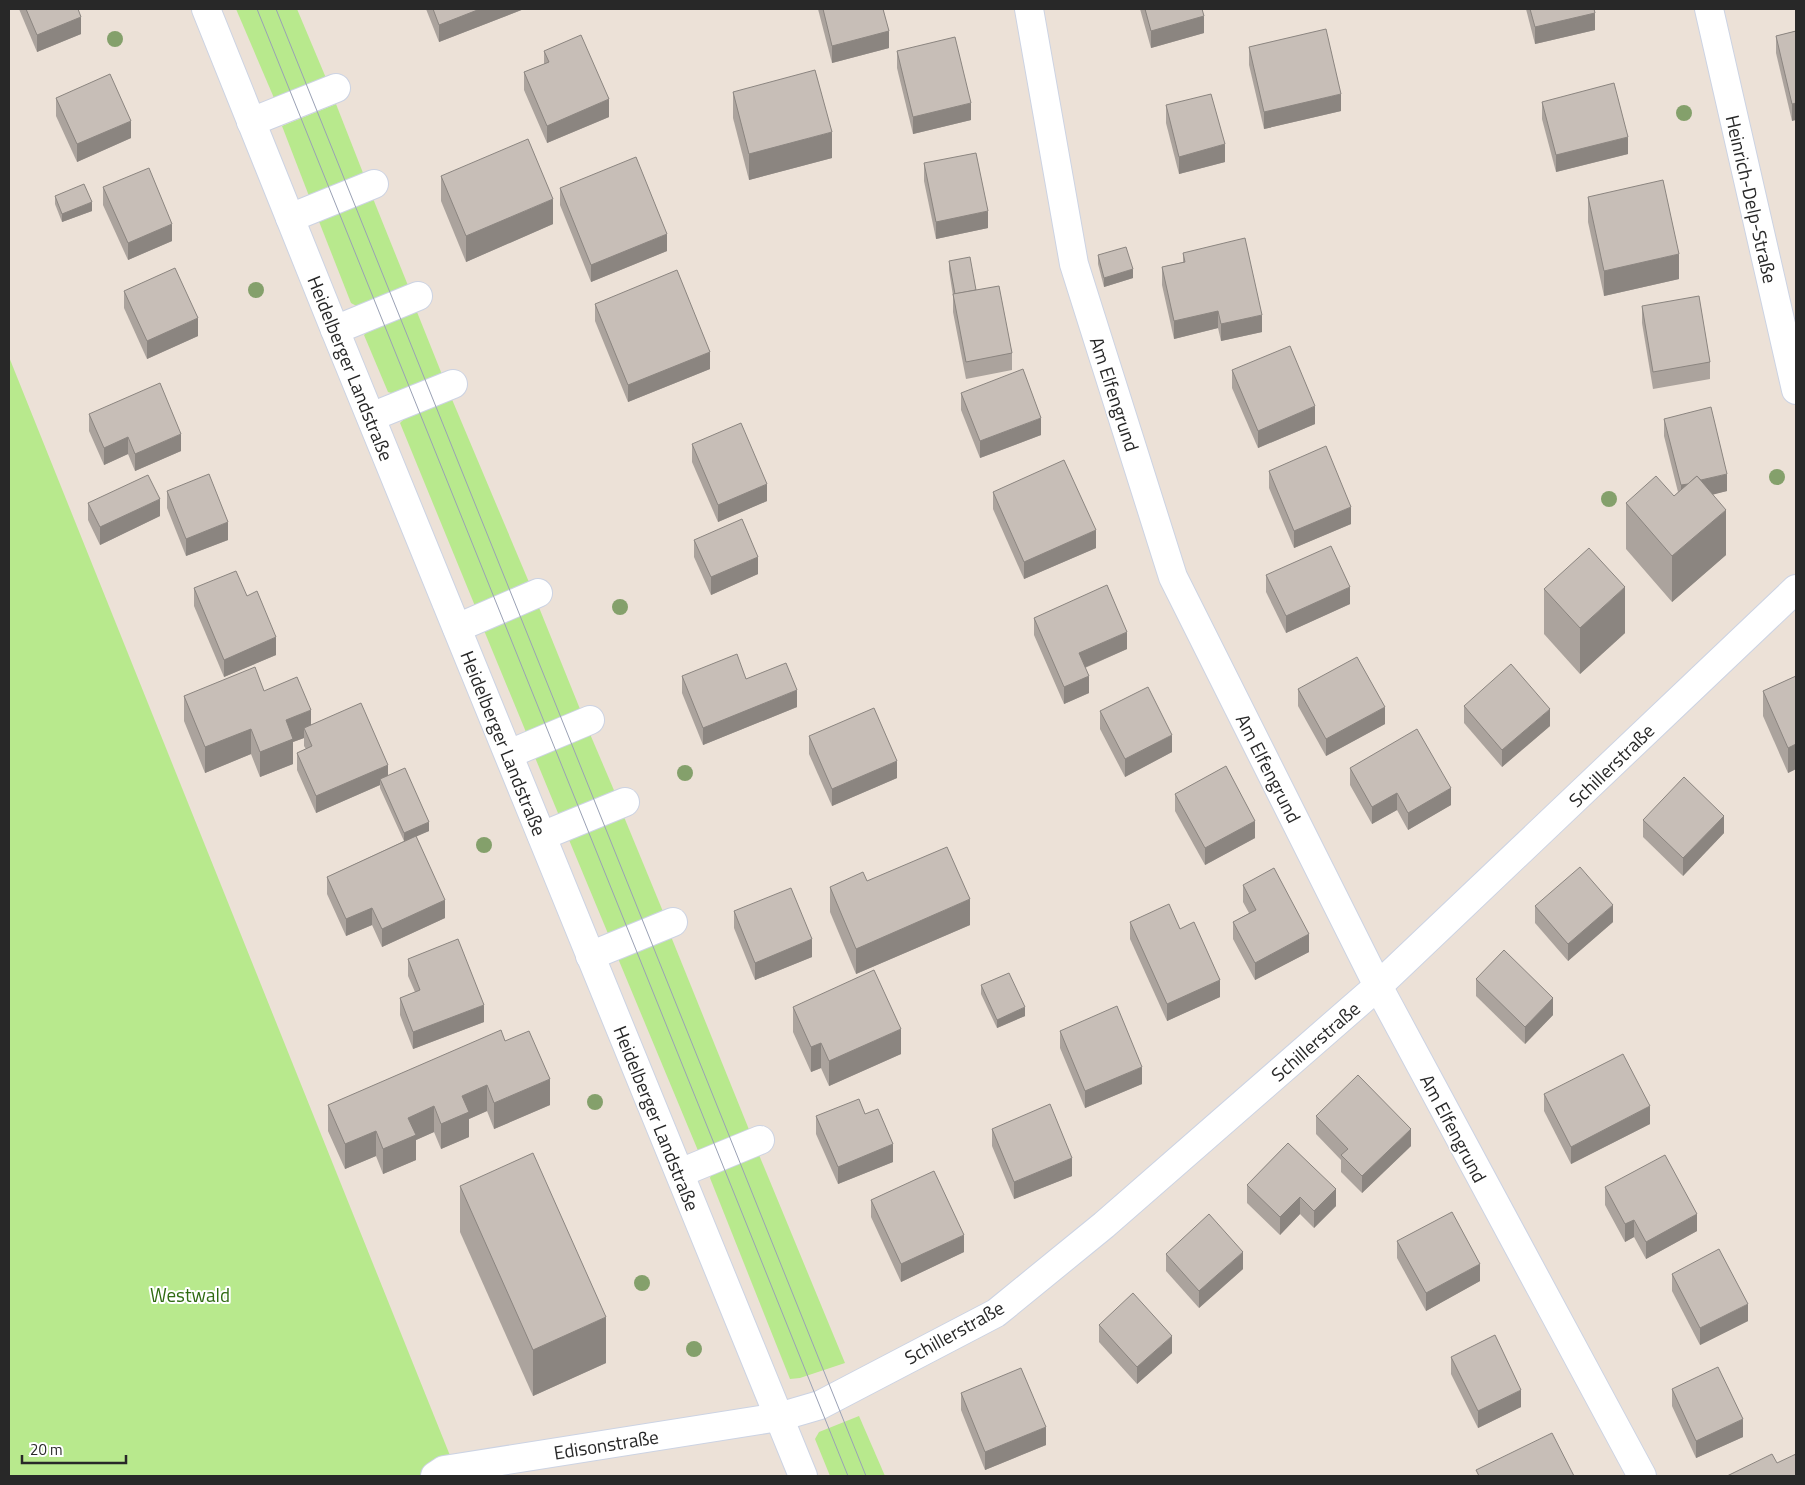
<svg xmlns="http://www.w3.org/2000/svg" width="1805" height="1485" font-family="'Titillium Web',sans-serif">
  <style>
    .green { fill: #b8e98d }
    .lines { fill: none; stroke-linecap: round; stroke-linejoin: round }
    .minor-casing { stroke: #ccd3e3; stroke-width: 30 }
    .minor { stroke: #fff; stroke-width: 28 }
    .tram { stroke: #9aa1b5; stroke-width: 1 }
    .tree { fill: #84a06b }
    .wall { fill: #aba39d }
    .shaded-wall { fill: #8b8580 }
    .building { fill: #c7beb7; stroke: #8b8580 }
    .labels { text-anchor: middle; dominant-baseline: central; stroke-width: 4; stroke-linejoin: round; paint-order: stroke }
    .street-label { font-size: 19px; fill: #282828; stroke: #fff }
    .park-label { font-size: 19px; fill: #2f6b12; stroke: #fff }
  </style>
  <rect width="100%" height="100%" fill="#ece1d7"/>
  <!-- green -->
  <g class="green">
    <path d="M236,9H297L326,78L274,98Z"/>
    <path d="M336,104L365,178L309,196L282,126Z"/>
    <path d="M372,196L409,288L362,309L351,303L318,219Z"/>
    <path d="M415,307L443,377L398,395L388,392L364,335L374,325Z"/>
    <path d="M9,357L457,1473L436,1476H9Z"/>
    <path d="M451,397L531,587L475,606L400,423L411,412Z"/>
    <path d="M538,605L582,714L528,737L483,628Z"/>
    <path d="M590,734L616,795L560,818L534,755Z"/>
    <path d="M622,812L664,914L609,936L567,835Z"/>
    <path d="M670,934L750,1132L699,1153L617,956Z"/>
    <path d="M757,1150L845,1363L800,1378L790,1379L710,1178L713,1169Z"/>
    <path d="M859,1416L885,1476H830L815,1439L819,1432Z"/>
  </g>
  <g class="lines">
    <!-- minor casing -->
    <g class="minor-casing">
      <g id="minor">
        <path d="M206,9L335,330L803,1476"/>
        <path d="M1029,9L1074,264L1173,577L1378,986L1642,1476"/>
        <path d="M1709,9L1796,390"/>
        <path d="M251,122L336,88"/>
        <path d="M290,218L374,184"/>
        <path d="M335,330L418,296"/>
        <path d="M371,417L453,384"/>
        <path d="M457,628L538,593"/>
        <path d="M509,754L590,720"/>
        <path d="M542,836L625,802"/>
        <path d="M590,956L673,922"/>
        <path d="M680,1173L760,1140"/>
        <path d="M435,1476L444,1470L779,1417L820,1405L996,1313L1104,1225L1378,986L1796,589"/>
      </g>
    </g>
    <!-- minor -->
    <use href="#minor" class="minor"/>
    <!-- tram -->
    <g class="tram">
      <path d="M257,9L848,1476"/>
      <path d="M276,9L866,1476"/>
    </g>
  </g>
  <!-- trees -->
  <g class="tree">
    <circle cx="115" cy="39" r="8"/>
    <circle cx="1684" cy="113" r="8"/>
    <circle cx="256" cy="290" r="8"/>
    <circle cx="1777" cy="477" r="8"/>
    <circle cx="1609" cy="499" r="8"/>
    <circle cx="620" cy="607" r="8"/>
    <circle cx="685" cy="773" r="8"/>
    <circle cx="484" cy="845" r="8"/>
    <circle cx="595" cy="1102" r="8"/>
    <circle cx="642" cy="1283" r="8"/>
    <circle cx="694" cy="1349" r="8"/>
  </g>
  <!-- wall -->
  <g class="wall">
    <path d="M19,9H78L81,34L37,52Z"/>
    <path d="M426,9H524L439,42Z"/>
    <path d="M818,9H883L889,48L832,63Z"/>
    <path d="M1140,9H1202L1204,33L1151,48Z"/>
    <path d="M1526,9H1594L1595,30L1535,44Z"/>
    <path d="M1796,31L1792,121L1776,53V36Z"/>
    <path d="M1249,47L1341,111L1264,129L1249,65Z"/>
    <path d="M544,51L609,117L547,143L524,90V72L544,64Z"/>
    <path d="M897,51L971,120L913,134L897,68Z"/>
    <path d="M733,92L832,158L749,180L733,118Z"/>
    <path d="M56,98L131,138L77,162L56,116Z"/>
    <path d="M1542,102L1628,154L1556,172L1542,119Z"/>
    <path d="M1166,105L1225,162L1179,174L1166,123Z"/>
    <path d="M924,163L988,228L936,239L924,181Z"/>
    <path d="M441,176L553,224L466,262L441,201Z"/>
    <path d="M103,187L172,241L128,260L103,205Z"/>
    <path d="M560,188L667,251L591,282L560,205Z"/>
    <path d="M55,196L92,211L62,222L55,204Z"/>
    <path d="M1588,197L1679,279L1604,296L1588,222Z"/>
    <path d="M1183,253L1262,332L1221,341L1218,328L1174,339L1162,285V267L1183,262Z"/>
    <path d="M1098,255L1133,278L1104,287L1098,264Z"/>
    <path d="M949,261L976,290L1012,353V370L966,379L953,312V296L949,270Z"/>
    <path d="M124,291L198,336L147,359L124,308Z"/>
    <path d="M595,304L710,369L628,402L595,321Z"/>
    <path d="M1642,306L1710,362V379L1653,389L1642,323Z"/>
    <path d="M1232,370L1315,424L1258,448L1232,388Z"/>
    <path d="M961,393L1041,435L980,458L961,410Z"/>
    <path d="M89,414L181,451L135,471L128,454L104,465L89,431Z"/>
    <path d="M1664,419L1727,491L1713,494L1726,555L1672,602L1626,549V503L1674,496L1678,492L1664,436Z"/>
    <path d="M692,444L767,501L718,522L692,462Z"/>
    <path d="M1269,471L1351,524L1294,548L1269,488Z"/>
    <path d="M167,491L228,540L186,556L167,508Z"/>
    <path d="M993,492L1096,548L1024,579L993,509Z"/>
    <path d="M88,503L160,516L100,545L88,520Z"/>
    <path d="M694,540L758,574L711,595L694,557Z"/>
    <path d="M1266,575L1350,604L1286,633L1266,592Z"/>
    <path d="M194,588L247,596L276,655L224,677L194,606Z"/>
    <path d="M1544,589L1625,633L1580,674L1544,634Z"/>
    <path d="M1034,618L1127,649L1085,668L1089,693L1064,704L1034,635Z"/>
    <path d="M682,676L746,679L797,707L703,745L682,693Z"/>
    <path d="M1796,676V769L1788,773L1763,716V691Z"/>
    <path d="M1298,689L1385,724L1326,756L1298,706Z"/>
    <path d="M264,691L311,725L388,776L429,831L416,836L445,918L382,947L372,925L346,936L327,894V877L404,841L380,788V785L316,813L297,770V753L306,749L304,746V738L293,742V764L260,777L251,754L205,773L184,721V696Z"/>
    <path d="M1464,706L1550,726L1502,767L1464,723Z"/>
    <path d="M1100,711L1172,752L1125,777L1100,729Z"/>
    <path d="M809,736L897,778L832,806L809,754Z"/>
    <path d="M1350,768L1451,805L1408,830L1397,810L1372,824L1350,785Z"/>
    <path d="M1175,794L1255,838L1205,865L1175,811Z"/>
    <path d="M1643,820L1724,833L1683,876L1643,837Z"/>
    <path d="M867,881L970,925L856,974L830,912V887Z"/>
    <path d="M1243,885L1309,952L1255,980L1233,939V922L1249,913L1243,902Z"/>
    <path d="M1535,906L1613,922L1568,961L1535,923Z"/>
    <path d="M734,911L812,957L755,980L734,928Z"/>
    <path d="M1130,922L1180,929L1220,997L1167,1021L1130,939Z"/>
    <path d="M408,959L484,1022L413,1049L400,1015V998L415,992L408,976Z"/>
    <path d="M1476,979L1553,1015L1525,1044L1476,996Z"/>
    <path d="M981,985L1025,1016L997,1028L981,994Z"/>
    <path d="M793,1007L901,1054L829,1086L821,1068L811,1072L793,1032Z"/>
    <path d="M1060,1031L1142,1084L1085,1108L1060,1048Z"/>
    <path d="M505,1041L550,1105L494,1129L487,1111L469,1119V1137L441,1149L434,1132L416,1140V1160L383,1174L376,1156L345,1169L328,1131V1105Z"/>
    <path d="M1544,1094L1650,1124L1571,1164L1544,1111Z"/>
    <path d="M865,1114L893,1162L838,1184L816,1134V1116Z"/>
    <path d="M1316,1116L1411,1146L1362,1193L1341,1172V1160L1316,1134Z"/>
    <path d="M992,1129L1072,1176L1014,1199L992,1146Z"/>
    <path d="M1288,1143L1336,1206L1314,1228L1300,1214L1280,1235L1247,1203V1185Z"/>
    <path d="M460,1186L606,1363L533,1396L460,1232Z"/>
    <path d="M1605,1187L1697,1231L1646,1259L1634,1237L1625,1242L1605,1205Z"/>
    <path d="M871,1200L964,1252L901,1282L871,1217Z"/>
    <path d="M1397,1241L1480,1281L1426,1311L1397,1258Z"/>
    <path d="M1166,1254L1243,1269L1199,1308L1166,1271Z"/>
    <path d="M1672,1274L1748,1321L1700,1345L1672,1291Z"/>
    <path d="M1099,1325L1172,1353L1137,1384L1099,1342Z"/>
    <path d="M1451,1357L1521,1407L1478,1428L1451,1374Z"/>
    <path d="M1672,1389L1743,1437L1696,1458L1672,1406Z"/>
    <path d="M961,1393L1046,1445L985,1470L961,1410Z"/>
  </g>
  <!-- shaded-wall -->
  <g class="shaded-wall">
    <path d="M480,9H524L439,42V25Z"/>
    <path d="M1595,13V30L1535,44V27Z"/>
    <path d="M1204,16V33L1151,48V31Z"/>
    <path d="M81,17V34L37,52V35Z"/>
    <path d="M889,31V48L832,63V46Z"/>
    <path d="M1341,94V111L1264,129V112Z"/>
    <path d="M609,99V117L547,143V126Z"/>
    <path d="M971,103V120L913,134V117Z"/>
    <path d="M1796,103V120L1792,121V104Z"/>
    <path d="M131,121V138L77,162V144Z"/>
    <path d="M832,132V158L749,180V154Z"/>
    <path d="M1628,137V154L1556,172V155Z"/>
    <path d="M1225,144V162L1179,174V157Z"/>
    <path d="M553,199V224L466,262V236Z"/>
    <path d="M92,202V211L62,222V214Z"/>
    <path d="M988,211V228L936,239V222Z"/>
    <path d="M172,224V241L128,260V243Z"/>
    <path d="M667,234V251L591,282V265Z"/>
    <path d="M1679,254V279L1604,296V271Z"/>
    <path d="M1133,269V278L1104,287V278Z"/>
    <path d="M1218,311V328L1174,339V321Z"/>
    <path d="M1262,315V332L1221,341V324Z"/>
    <path d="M198,318V336L147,359V341Z"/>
    <path d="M710,352V369L628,402V385Z"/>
    <path d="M1315,406V424L1258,448V431Z"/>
    <path d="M1041,418V435L980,458V441Z"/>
    <path d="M181,434V451L135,471V454Z"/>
    <path d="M128,437V454L104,465V448Z"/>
    <path d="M1727,474V491L1681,503V485Z"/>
    <path d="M767,484V501L718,522V505Z"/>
    <path d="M160,499V516L100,545V527Z"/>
    <path d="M1351,507V524L1294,548V531Z"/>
    <path d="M1726,510V555L1672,602V556Z"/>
    <path d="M228,522V540L186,556V539Z"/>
    <path d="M1096,530V548L1024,579V562Z"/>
    <path d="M758,557V574L711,595V577Z"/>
    <path d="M1350,587V604L1286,633V616Z"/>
    <path d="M1625,587V633L1580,674V628Z"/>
    <path d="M1127,632V649L1079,670V653Z"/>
    <path d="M276,637V655L224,677V660Z"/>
    <path d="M1089,676V693L1064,704V687Z"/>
    <path d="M797,690V707L703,745V728Z"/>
    <path d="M1385,707V724L1326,756V739Z"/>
    <path d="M1550,709V726L1502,767V750Z"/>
    <path d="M311,710V735L304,728V738L293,742V764L260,777V752L286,720Z"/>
    <path d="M251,729V754L205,773V747Z"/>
    <path d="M1172,735V752L1125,777V759Z"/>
    <path d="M1796,744V769L1788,773V748Z"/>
    <path d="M897,761V778L832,806V789Z"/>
    <path d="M388,765V782L380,779V785L316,813V796Z"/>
    <path d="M1451,788V805L1408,830V813Z"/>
    <path d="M1397,793V810L1372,824V807Z"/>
    <path d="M1724,816V833L1683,876V858Z"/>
    <path d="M1255,821V838L1205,865V848Z"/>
    <path d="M429,822V831L404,842V833Z"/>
    <path d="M970,899V925L856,974V949Z"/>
    <path d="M445,900V918L382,947V929Z"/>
    <path d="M1613,905V922L1568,961V944Z"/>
    <path d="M372,908V925L346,936V919Z"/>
    <path d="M1309,934V952L1255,980V963Z"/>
    <path d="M812,939V957L755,980V963Z"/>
    <path d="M1220,980V997L1167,1021V1004Z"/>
    <path d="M1553,998V1015L1525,1044V1027Z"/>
    <path d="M484,1005V1022L413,1049V1032Z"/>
    <path d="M1025,1007V1016L997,1028V1020Z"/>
    <path d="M901,1029V1054L829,1086V1061Z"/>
    <path d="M821,1043V1068L811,1072V1047Z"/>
    <path d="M1142,1067V1084L1085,1108V1091Z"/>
    <path d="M550,1079V1105L494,1129V1103Z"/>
    <path d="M487,1085V1111L469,1119V1137L441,1149V1124L462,1096Z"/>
    <path d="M434,1106V1132L416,1140V1160L383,1174V1149L408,1118Z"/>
    <path d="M1650,1106V1124L1571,1164V1147Z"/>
    <path d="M1411,1129V1146L1362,1193V1176Z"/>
    <path d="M376,1131V1156L345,1169V1144Z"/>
    <path d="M893,1144V1162L838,1184V1167Z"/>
    <path d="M1072,1158V1176L1014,1199V1182Z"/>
    <path d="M1336,1189V1206L1314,1228V1211Z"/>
    <path d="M1300,1197V1214L1280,1235V1217Z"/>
    <path d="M1697,1214V1231L1646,1259V1242Z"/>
    <path d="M1634,1220V1237L1625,1242V1224Z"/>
    <path d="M964,1235V1252L901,1282V1264Z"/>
    <path d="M1243,1252V1269L1199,1308V1291Z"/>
    <path d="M1480,1264V1281L1426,1311V1293Z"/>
    <path d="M1748,1304V1321L1700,1345V1328Z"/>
    <path d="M606,1317V1363L533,1396V1350Z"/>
    <path d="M1172,1336V1353L1137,1384V1367Z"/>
    <path d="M1521,1390V1407L1478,1428V1411Z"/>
    <path d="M1743,1419V1437L1696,1458V1441Z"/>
    <path d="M1046,1427V1445L985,1470V1452Z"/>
  </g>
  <!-- building -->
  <g class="building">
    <path d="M26,9H78L81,17L37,35Z"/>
    <path d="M433,9H480L439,25Z"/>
    <path d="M823,9H883L889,31L832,46Z"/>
    <path d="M1145,9H1202L1204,16L1151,31Z"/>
    <path d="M1530,9H1594L1595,13L1535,27Z"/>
    <path d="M1326,29L1341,94L1264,112L1249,47Z"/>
    <path d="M1796,31V103L1792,104L1776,36Z"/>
    <path d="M581,35L609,99L547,126L524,72L549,62L544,51Z"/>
    <path d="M955,37L971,103L913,117L897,51Z"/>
    <path d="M815,70L832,132L749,154L733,92Z"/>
    <path d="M110,74L131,121L77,144L56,98Z"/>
    <path d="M1614,83L1628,137L1556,155L1542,102Z"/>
    <path d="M1211,94L1225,144L1179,157L1166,105Z"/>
    <path d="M528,139L553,199L466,236L441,176Z"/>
    <path d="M976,153L988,211L936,222L924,163Z"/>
    <path d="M636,157L667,234L591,265L560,188Z"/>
    <path d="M149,168L172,224L128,243L103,187Z"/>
    <path d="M1663,180L1679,254L1604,271L1588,197Z"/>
    <path d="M84,184L92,202L62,214L55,196Z"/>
    <path d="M1245,238L1262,315L1221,324L1218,311L1174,321L1162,267L1185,262L1183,253Z"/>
    <path d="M1126,247L1133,269L1104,278L1098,255Z"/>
    <path d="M970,257L976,290L955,294L949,261Z"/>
    <path d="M175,268L198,318L147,341L124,291Z"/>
    <path d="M677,270L710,352L628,385L595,304Z"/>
    <path d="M999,286L1012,353L966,362L953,294Z"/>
    <path d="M1699,296L1710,362L1653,372L1642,306Z"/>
    <path d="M1290,346L1315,406L1258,431L1232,370Z"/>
    <path d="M1023,369L1041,418L980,441L961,393Z"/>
    <path d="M160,383L181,434L135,454L128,437L104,448L89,414Z"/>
    <path d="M1711,407L1727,474L1701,480L1697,476L1688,484L1681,485L1664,419Z"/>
    <path d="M741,423L767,484L718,505L692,444Z"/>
    <path d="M1326,446L1351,507L1294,531L1269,471Z"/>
    <path d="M1064,460L1096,530L1024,562L993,492Z"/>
    <path d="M209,474L228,522L186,539L167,491Z"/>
    <path d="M148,475L160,499L100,527L88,503Z"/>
    <path d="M1656,476L1674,496L1697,476L1726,510L1672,556L1626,503Z"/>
    <path d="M742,519L758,557L711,577L694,540Z"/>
    <path d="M1331,546L1350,587L1286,616L1266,575Z"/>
    <path d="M1589,548L1625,587L1580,628L1544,589Z"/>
    <path d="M236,571L247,596L257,591L276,637L224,660L194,588Z"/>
    <path d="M1107,585L1127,632L1079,653L1089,676L1064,687L1034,618Z"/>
    <path d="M737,654L746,679L786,663L797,690L703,728L682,676Z"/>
    <path d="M1357,657L1385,707L1326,739L1298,689Z"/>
    <path d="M1511,664L1550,709L1502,750L1464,706Z"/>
    <path d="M255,667L264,691L297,677L311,710L286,720L293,739L260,752L251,729L205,747L184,696Z"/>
    <path d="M1796,676V744L1788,748L1763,691Z"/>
    <path d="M1148,687L1172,735L1125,759L1100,711Z"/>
    <path d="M361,703L388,765L316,796L297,753L312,746L304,728Z"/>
    <path d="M874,708L897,761L832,789L809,736Z"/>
    <path d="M1417,729L1451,788L1408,813L1397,793L1372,807L1350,768Z"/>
    <path d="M1226,766L1255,821L1205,848L1175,794Z"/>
    <path d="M405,768L429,822L404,833L380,779Z"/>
    <path d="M1684,777L1724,816L1683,858L1643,820Z"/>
    <path d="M416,836L445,900L382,929L372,908L346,919L327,877Z"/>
    <path d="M947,847L970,899L856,949L830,887L863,872L867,881Z"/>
    <path d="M1580,867L1613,905L1568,944L1535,906Z"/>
    <path d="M1274,868L1309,934L1255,963L1233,922L1256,910L1243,885Z"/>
    <path d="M791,888L812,939L755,963L734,911Z"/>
    <path d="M1169,904L1180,929L1194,922L1220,980L1167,1004L1130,922Z"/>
    <path d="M458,939L484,1005L413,1032L400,998L420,990L408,959Z"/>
    <path d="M1504,950L1553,998L1525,1027L1476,979Z"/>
    <path d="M874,970L901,1029L829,1061L821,1043L811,1047L793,1007Z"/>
    <path d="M1009,973L1025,1007L997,1020L981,985Z"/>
    <path d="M1117,1006L1142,1067L1085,1091L1060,1031Z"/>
    <path d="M501,1030L505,1041L529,1031L550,1079L494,1103L487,1085L462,1096L469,1112L441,1124L434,1106L408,1118L416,1135L383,1149L376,1131L345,1144L328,1105Z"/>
    <path d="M1623,1054L1650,1106L1571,1147L1544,1094Z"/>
    <path d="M1358,1075L1411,1129L1362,1176L1341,1155L1348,1149L1316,1116Z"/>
    <path d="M859,1099L865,1114L878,1109L893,1144L838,1167L816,1116Z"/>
    <path d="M1050,1104L1072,1158L1014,1182L992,1129Z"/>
    <path d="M1288,1143L1336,1189L1314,1211L1300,1197L1280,1217L1247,1185Z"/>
    <path d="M533,1153L606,1317L533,1350L460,1186Z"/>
    <path d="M1665,1155L1697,1214L1646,1242L1634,1220L1625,1224L1605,1187Z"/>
    <path d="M934,1171L964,1235L901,1264L871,1200Z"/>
    <path d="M1452,1212L1480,1264L1426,1293L1397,1241Z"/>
    <path d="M1209,1214L1243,1252L1199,1291L1166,1254Z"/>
    <path d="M1719,1249L1748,1304L1700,1328L1672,1274Z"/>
    <path d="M1133,1293L1172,1336L1137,1367L1099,1325Z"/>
    <path d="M1495,1335L1521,1390L1478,1411L1451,1357Z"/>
    <path d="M1718,1367L1743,1419L1696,1441L1672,1389Z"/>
    <path d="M1021,1368L1046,1427L985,1452L961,1393Z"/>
    <path d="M1552,1433L1574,1476H1479L1476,1470Z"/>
    <path d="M1772,1454L1777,1463L1796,1454V1476H1727Z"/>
  </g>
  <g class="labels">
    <!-- street labels -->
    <g class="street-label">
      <text transform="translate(1752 199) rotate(77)">Heinrich-Delp-Straße</text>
      <text transform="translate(351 368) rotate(68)">Heidelberger Landstraße</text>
      <text transform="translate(1115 394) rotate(72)">Am Elfengrund</text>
      <text transform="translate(504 743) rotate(68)">Heidelberger Landstraße</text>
      <text transform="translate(1611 765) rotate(-44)">Schillerstraße</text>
      <text transform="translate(1269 768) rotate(63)">Am Elfengrund</text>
      <text transform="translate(1315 1041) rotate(-41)">Schillerstraße</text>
      <text transform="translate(657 1118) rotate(68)">Heidelberger Landstraße</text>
      <text transform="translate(1454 1128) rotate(62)">Am Elfengrund</text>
      <text transform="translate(954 1332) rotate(-29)">Schillerstraße</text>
      <text transform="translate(606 1444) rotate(-9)">Edisonstraße</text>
    </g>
    <!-- park labels -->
    <g class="park-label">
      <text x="190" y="1294">Westwald</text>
    </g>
  </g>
  <!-- border -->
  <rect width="1805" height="1485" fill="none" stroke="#282828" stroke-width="20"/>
  <!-- scale -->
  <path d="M22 1455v8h104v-8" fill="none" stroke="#282828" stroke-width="2.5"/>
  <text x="30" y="1455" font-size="15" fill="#282828" stroke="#ffffff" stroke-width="4" paint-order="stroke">20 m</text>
</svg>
